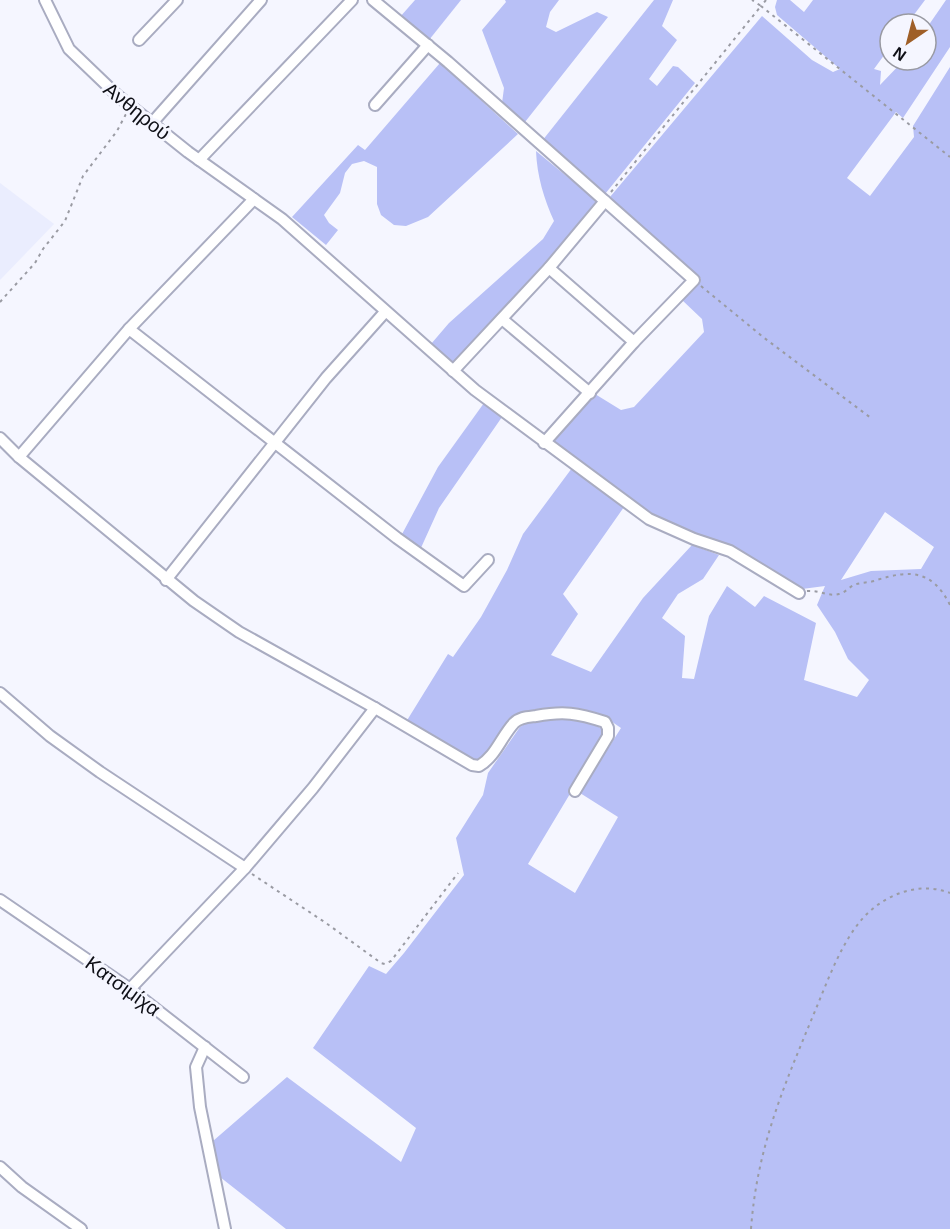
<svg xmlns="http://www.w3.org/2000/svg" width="950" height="1229" font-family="Helvetica,sans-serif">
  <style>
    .built { fill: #eaedfe }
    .green { fill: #b8c0f6; fill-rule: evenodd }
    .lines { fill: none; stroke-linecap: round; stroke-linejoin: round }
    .street-casing { stroke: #a9acc1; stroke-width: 14 }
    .path { stroke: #9a9ba3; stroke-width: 2; stroke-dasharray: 3 4.5; stroke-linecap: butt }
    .street { stroke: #fff; stroke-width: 10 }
    .labels { text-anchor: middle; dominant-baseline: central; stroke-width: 6; stroke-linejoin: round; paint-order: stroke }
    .street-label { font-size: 20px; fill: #0e0f16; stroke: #f5f6ff }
  </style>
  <rect width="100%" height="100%" fill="#f5f6ff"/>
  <!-- built -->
  <path class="built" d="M0,183L54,224L0,280Z"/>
  <!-- green -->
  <g class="green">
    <path d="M415,0H461L429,40L400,17Z"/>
    <path d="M505,0H559L550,12L546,27L556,32L597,12L608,17L525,122L502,103L504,88L482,30L506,2Z"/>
    <path d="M654,0H673L662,26L677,40L649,79L657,86L673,66L678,67L695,83L605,194L542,141Z"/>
    <path d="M777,0H790L804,12L813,0H925L907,24H890V47L874,69L881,71L880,85L904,60H926V29L946,0H950V47L903,118L896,112L847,178L870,196L914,137L913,126L950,67V1229H286L220,1177L213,1141L287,1077L401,1162L416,1128L313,1048L369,966L386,974L404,953L464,875L456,838L483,795L488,773L520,727L531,720L559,715L594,724L602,729L604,737L528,864L575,893L618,817L580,793L621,728L605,717L565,707L529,713L515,719L484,768L406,722L448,654L453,657L481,617L507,570L523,534L572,468L624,507L563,594L578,614L551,655L591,672L643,598L692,545L719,555L703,579L678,594L662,618L685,636L682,678L694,679L709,616L727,586L755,607L764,596L816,623L804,680L857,697L869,680L848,659L835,632L817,605L825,586L802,589L744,553L689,533L649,513L553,443L595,394L621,410L634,407L704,332L702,319L682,300L701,279L610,197L762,16L812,60L833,72L840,69L777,15L775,7ZM885,512L934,547L921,569L871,571L841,580Z"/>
    <path d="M440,63L518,134L428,217L406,226L394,225L381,215L377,204V167L364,161L352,164L345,173L340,193L324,215L329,223L338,230L326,245L292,217L358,145L365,150Z"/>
    <path d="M536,151L598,202L550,261L451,365L431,344L449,323L543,239L554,221C544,199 537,176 536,151Z"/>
    <path d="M484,403L502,417L439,508L420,550L401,536L438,467Z"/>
  </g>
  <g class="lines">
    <!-- street casing -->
    <g class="street-casing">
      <g id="street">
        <path d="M45,0L69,49L118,96L188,152L282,219L475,390L649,519L694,539L730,551L799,593"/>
        <path d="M373,0L448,62L694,280L634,342L544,443"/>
        <path d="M139,40L177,0"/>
        <path d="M375,105L428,45"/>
        <path d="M152,123L261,0"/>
        <path d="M199,160L352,0"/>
        <path d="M549,268L634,342"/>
        <path d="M502,319L590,393"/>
        <path d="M129,329L397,538L464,586L488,560"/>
        <path d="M453,371L549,268L605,201"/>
        <path d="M0,438L19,457L194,601L239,632L375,708L472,765L479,766C496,756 501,737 514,723C520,717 528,717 536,716C564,711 577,713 605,722L608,728V736L575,791"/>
        <path d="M19,457L129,329L254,199"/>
        <path d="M166,580L326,378L385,312"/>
        <path d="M0,693L50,736L100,772L245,868"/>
        <path d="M0,900L130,989L243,1077"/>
        <path d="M130,989L245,868L313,788L375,708"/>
        <path d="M205,1047L196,1067L200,1107L225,1229"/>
        <path d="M0,1167L22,1187L81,1229"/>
      </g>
    </g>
    <!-- path -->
    <g class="path">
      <path d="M766,0L761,6L950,157"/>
      <path d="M611,192L761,6L752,0"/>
      <path d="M701,286L763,337L871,418"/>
      <path d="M0,302L35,263L43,249L65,221L83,176L117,131L126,114"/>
      <path d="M807,591C820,590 829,597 839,594C845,593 849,587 854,585C861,582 870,583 877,580C911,569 933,571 950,605"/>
      <path d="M252,874L326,923L381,963L385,964L391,961L458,873"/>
      <path d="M751,1229C757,1147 784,1086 815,1011C828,980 841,943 863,918C885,894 919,881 950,893"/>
    </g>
    <!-- street -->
    <use href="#street" class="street"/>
  </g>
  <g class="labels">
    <!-- street labels -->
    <g class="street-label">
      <text transform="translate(137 111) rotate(39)">Ανθηρού</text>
      <text transform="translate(123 986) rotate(36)">Κατσιμίχα</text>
    </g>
  </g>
  <!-- north arrow -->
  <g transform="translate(908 42) rotate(215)"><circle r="28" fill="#f5f6ff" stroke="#999aa2" stroke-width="1.5"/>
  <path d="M0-4.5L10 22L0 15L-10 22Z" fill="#9f5f28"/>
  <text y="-9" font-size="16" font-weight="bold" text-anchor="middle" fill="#0e0f16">N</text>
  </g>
</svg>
